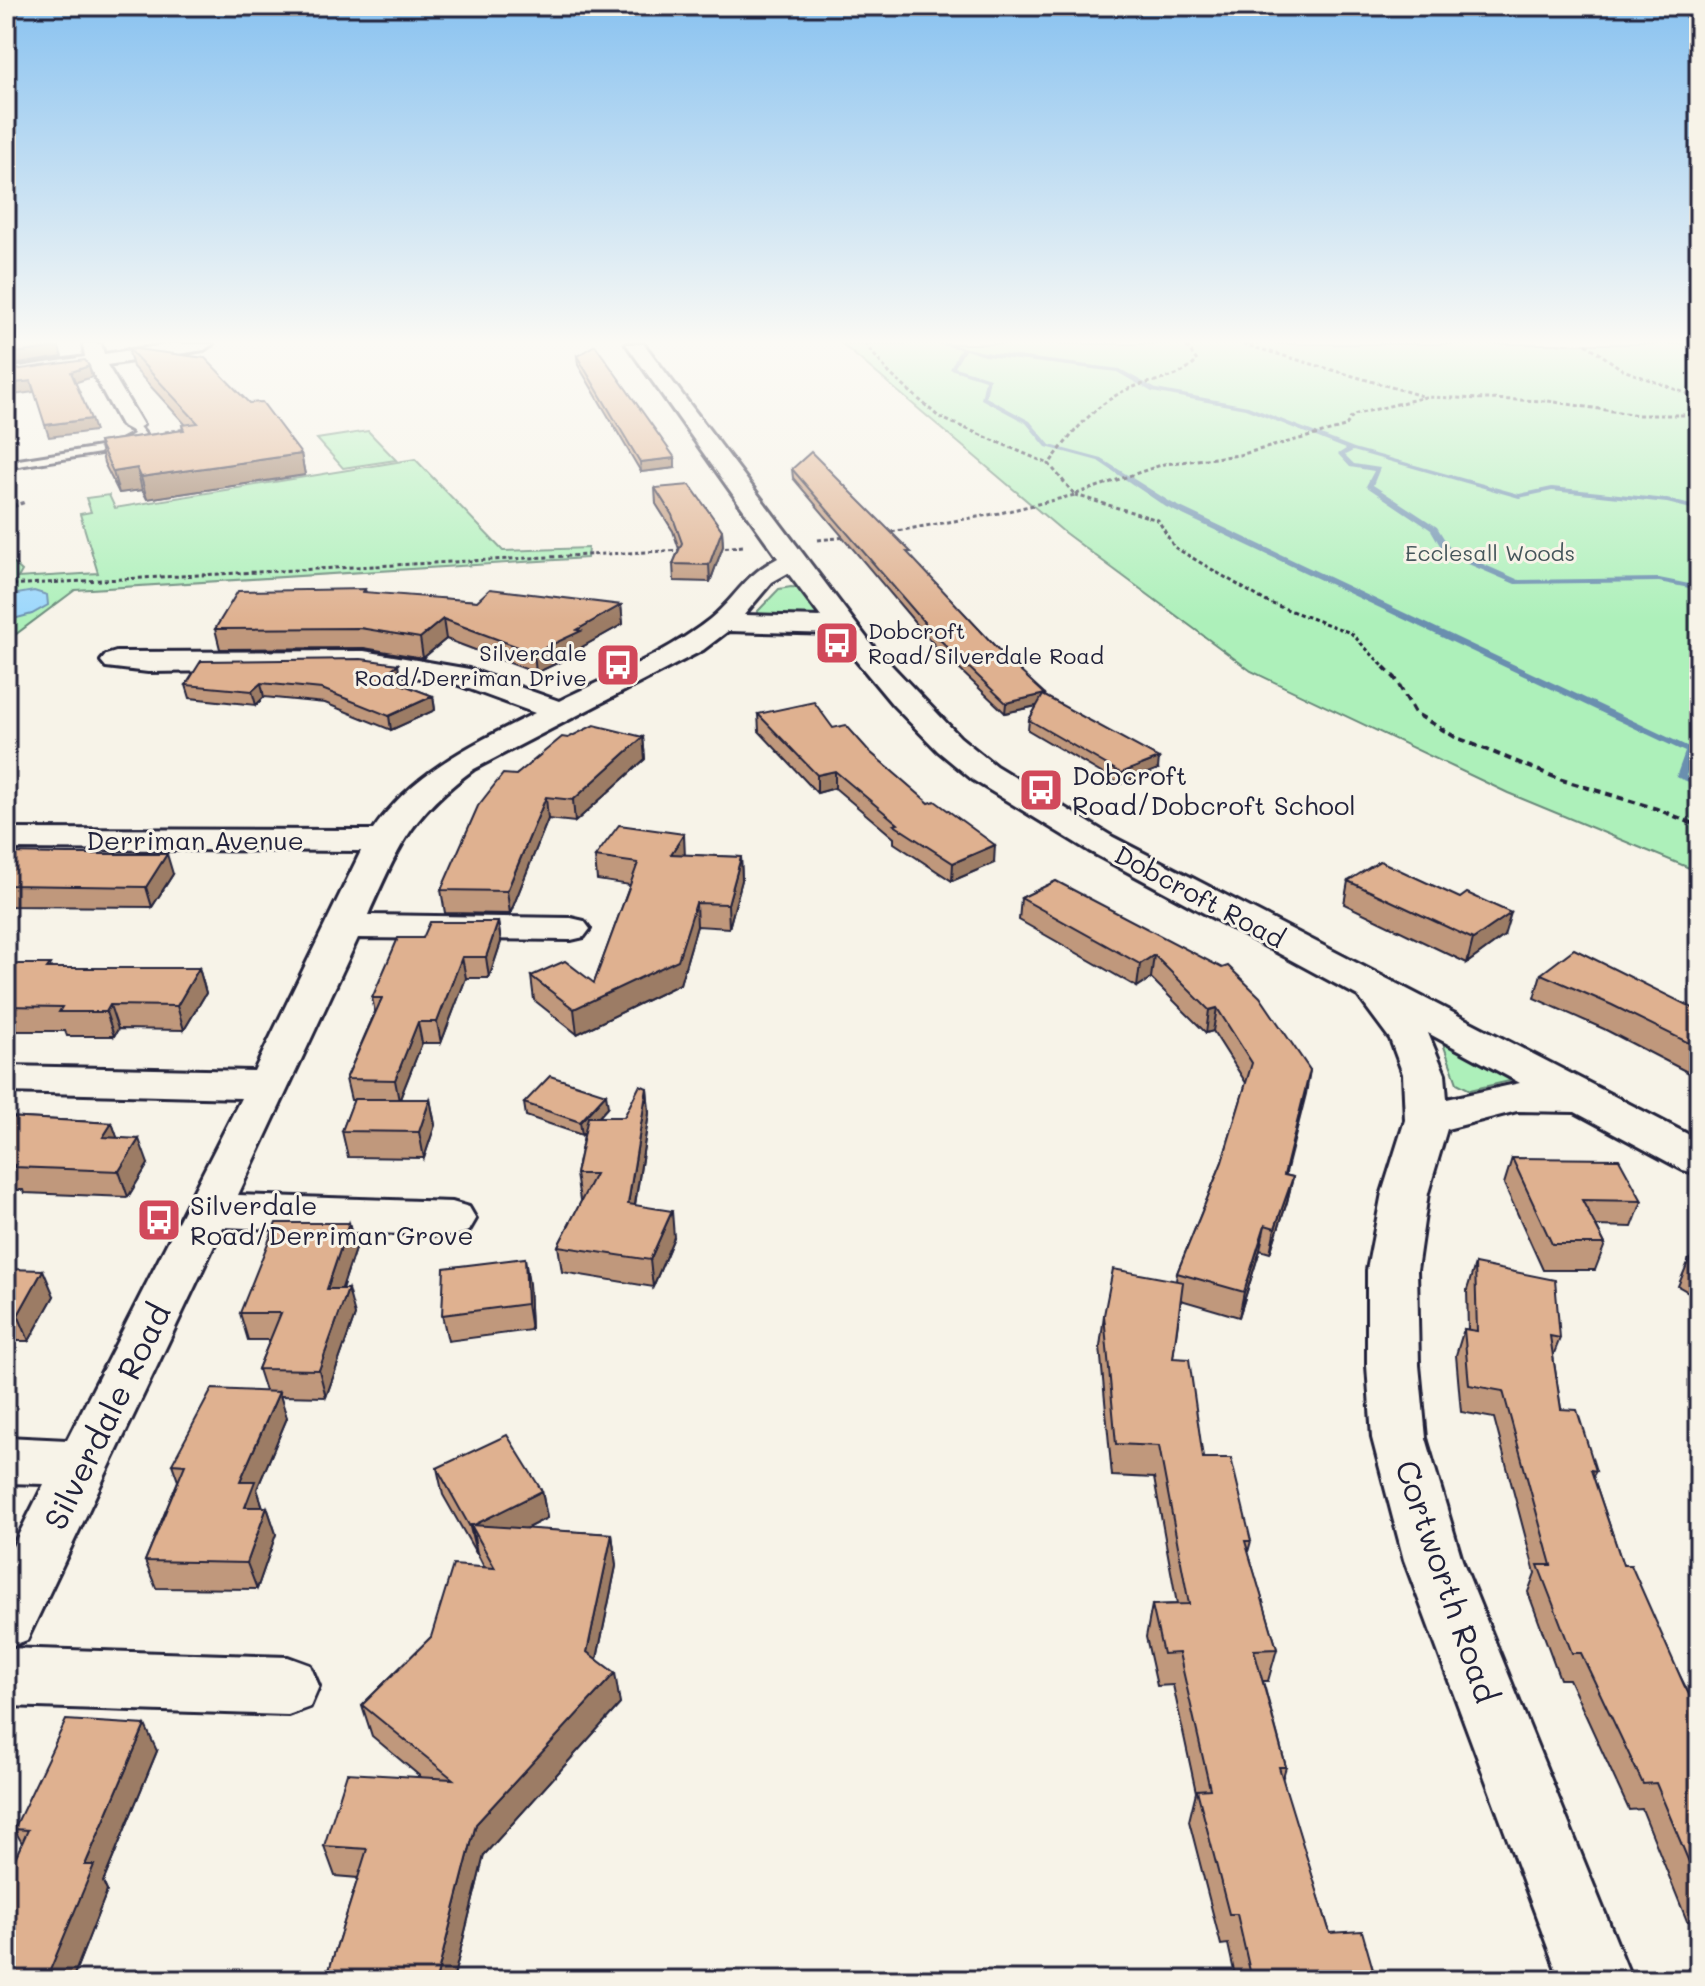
<svg xmlns="http://www.w3.org/2000/svg" width="1705" height="1986" font-family="Mali,sans-serif">
  <style>
    .green { fill: #adf0ba; stroke: #68897a; stroke-width: 2 }
    .water { fill: #9bd7fc; stroke: #6b8faf; stroke-width: 2 }
    .lines { fill: none; stroke-linecap: round; stroke-linejoin: round }
    .stream { fill: #6b8faf; fill-rule: evenodd }
    .lane-casing { stroke: #22223b; stroke-width: 6 }
    .street-casing { stroke: #22223b; stroke-width: 6 }
    .path-far1 { stroke: #22223b; stroke-width: 3; stroke-dasharray: 4 3; stroke-linecap: butt }
    .path { stroke: #22223b; stroke-width: 4; stroke-dasharray: 7 5; stroke-linecap: butt }
    .lane { fill: #f7f3e8; fill-rule: evenodd }
    .street { fill: #f7f3e8; fill-rule: evenodd }
    .wall { fill: #c0987c; stroke: #22223b; stroke-width: 2 }
    .shaded-wall { fill: #9c7c65; stroke: #22223b; stroke-width: 2 }
    .building { fill: #dfb190; stroke: #22223b; stroke-width: 2 }
    .labels { text-anchor: middle; dominant-baseline: central; stroke-width: 6; stroke-linejoin: round; paint-order: stroke }
    .far-park-label { font-size: 22px; fill: #45565b; stroke: #f7f3e8 }
    .far-poi-label { font-size: 22px; fill: #22223b; stroke: #f7f3e8; text-anchor: start }
    .poi-label { font-size: 26px; fill: #22223b; stroke: #f7f3e8; text-anchor: start }
    .street-label { font-size: 26px; fill: #22223b; stroke: #f7f3e8 }
    .near-street-label { font-size: 32px; fill: #22223b; stroke: #f7f3e8 }
  </style>
  <rect width="100%" height="100%" fill="#f7f3e8"/>
  <filter id="ink" filterUnits="userSpaceOnUse"><feTurbulence type="fractalNoise" baseFrequency=".0125" numOctaves="2"/><feDisplacementMap in="SourceGraphic" scale="16" xChannelSelector="R" yChannelSelector="G"/><feConvolveMatrix kernelMatrix="1 2 1 2 8 2 1 2 1" color-interpolation-filters="sRGB"/></filter>
  <g filter="url(#ink)">
    <!-- green -->
    <g class="green">
      <path d="M842,344H1699V872L1508,793L1251,671L1065,533Z"/>
      <path d="M368,431L396,460L343,468L317,439Z"/>
      <path d="M415,459L503,551L588,548L587,558L75,590L11,638L6,648V556L22,571L18,578L98,573L80,514L91,512L86,498L109,495L115,508Z"/>
      <path d="M791,587L800,588L818,607L817,615L807,618L760,615L757,612L779,589Z"/>
      <path d="M1441,1038L1523,1078L1470,1090L1457,1083Z"/>
    </g>
    <!-- water -->
    <path class="water" d="M34,591L47,595L48,605L32,614L6,621V596Z"/>
    <g class="lines">
      <!-- stream -->
      <g class="stream">
        <path d="M938,344H948L985,352L1120,369L1156,389L1248,406L1354,448L1519,494L1552,487L1667,499L1699,507V511L1667,503L1552,491L1519,498L1353,451L1345,455L1354,464L1380,468L1373,485L1437,527L1451,550L1519,580L1659,578L1699,586V590L1659,582L1515,584L1445,554L1431,530L1367,487L1366,486L1374,471L1350,467L1338,454L1346,449L1245,409L1152,392L1117,372L985,356L965,350L955,367L990,378L986,397L1030,421L1050,445L1102,459L1172,503L1693,749L1695,751L1686,776L1699,780V786L1676,777L1685,752L1166,507L1098,461L1046,447L1026,423L981,399L985,380L950,369L960,349Z"/>
        <path d="M6,586L12,591L6,594Z"/>
      </g>
      <!-- lane casing -->
      <g class="lane-casing">
        <path id="lane" d="M128,423H136L145,434L134,444L119,450L6,468V462L113,445L134,434L127,425Z"/>
      </g>
      <!-- street casing -->
      <g class="street-casing">
        <g id="street">
          <path d="M83,344H101L104,354L171,344H213L204,350L107,365L143,425L132,431L121,425L90,368L6,381V369L85,357Z"/>
          <path d="M626,344H644L872,645L960,737L996,766L1113,837L1699,1140V1174L1683,1170L1575,1112L1517,1111L1447,1129L1428,1193L1417,1270L1419,1365L1426,1438L1462,1560L1632,1980H1560L1404,1560L1372,1438L1367,1365V1270L1382,1193L1405,1120L1403,1074L1390,1039L1358,996L1089,851L973,780L938,751L893,705L834,634L728,631L703,650L474,769C410,816 400,845 368,915L571,918L584,921L590,929L584,937L571,940L358,938L238,1195L452,1202L469,1207L476,1219L469,1231L452,1236L223,1227L27,1640L6,1648V1560L44,1484L6,1483V1437L67,1440L241,1098L6,1092V1066L254,1071L361,851L6,849V829L373,830C414,771 473,744 535,713L453,683L364,669L148,672L106,667L101,661L106,655L116,652L364,651L469,669L559,701C609,676 666,654 710,619C738,596 742,577 778,558ZM788,573L821,617L744,615L772,582ZM1428,1033L1520,1083L1447,1099L1445,1074Z"/>
          <path d="M6,1648L288,1657L310,1665L319,1686L310,1707L288,1715L6,1706Z"/>
        </g>
      </g>
      <!-- path-far1 -->
      <g class="path-far1">
        <path d="M865,344L890,374L939,417L1049,464"/>
        <path d="M1243,344L1422,396"/>
        <path d="M1586,344L1623,370L1699,398"/>
        <path d="M165,432L187,429"/>
        <path d="M1076,494L1164,464L1239,455L1345,427L1353,415L1425,397L1548,401L1638,415H1699"/>
        <path d="M1075,495L1158,520L1174,547L1267,602L1351,633L1386,669"/>
        <path d="M6,507L25,502L13,507"/>
        <path d="M885,533L1000,513L1075,495L1049,464C1069,437 1093,406 1124,391C1150,378 1176,383 1197,361L1185,344"/>
        <path d="M818,540L847,537"/>
        <path d="M718,548L744,546"/>
        <path d="M6,585L684,550"/>
      </g>
      <!-- path -->
      <path class="path" d="M1384,667L1395,678L1415,713L1455,737L1562,780L1657,809L1699,826"/>
      <!-- lane -->
      <use href="#lane" class="lane"/>
      <!-- street -->
      <use href="#street" class="street"/>
    </g>
    <!-- wall -->
    <g class="wall">
      <path d="M128,348L249,403L301,454L305,475L147,499L142,490L119,493L104,463L99,442L183,430L182,425H186L133,367Z"/>
      <path d="M577,356L675,468L641,472L578,365Z"/>
      <path d="M792,469L911,557L1006,658L1045,696L1158,769L1120,784L1028,730L1029,720L1037,706L1005,713L935,646L793,478Z"/>
      <path d="M655,488L722,530L723,546L710,582L674,581L673,564L679,549L673,531L656,504Z"/>
      <path d="M365,589L366,593L477,601L621,605L623,624L582,647L583,651L536,673L446,639L423,658L364,648L220,649L215,629Z"/>
      <path d="M400,678L395,682L433,696L435,710L391,730L325,703L264,697L256,705L190,698L186,685Z"/>
      <path d="M758,714L833,728L870,752L994,863L952,881L894,843V838L835,788L817,793L759,731Z"/>
      <path d="M643,737L645,759L575,822L548,819L510,914L445,913L441,890L516,775L568,738Z"/>
      <path d="M6,853L173,874L152,907L6,906Z"/>
      <path d="M685,855L741,857L742,880L729,928L697,926L680,984L577,1034L534,1000L531,976L594,983L630,885L597,880L595,857Z"/>
      <path d="M1056,881L1310,1070L1285,1175L1293,1177L1287,1202L1270,1253L1260,1250L1239,1317L1181,1300L1173,1358L1203,1458L1251,1541L1248,1552L1277,1649L1268,1681H1263L1286,1767L1282,1780L1330,1933L1376,1980H1236L1228,1944L1221,1945L1189,1821L1196,1792L1173,1685L1157,1686L1146,1637L1152,1605L1177,1604L1154,1478L1112,1476L1100,1347L1104,1315L1176,1281L1177,1273L1222,1162L1246,1083L1213,1031L1206,1033L1151,978L1137,987L1019,920L1021,898Z"/>
      <path d="M1348,881L1504,936L1467,963L1344,904Z"/>
      <path d="M498,922L501,942L489,978H466L441,1043H422L400,1099H430L435,1125L424,1158L348,1157L342,1131L354,1100H351L346,1079L375,1012L372,998L423,938Z"/>
      <path d="M6,964H50L51,968H199L206,993L184,1030L118,1029L114,1036H67L65,1031H6Z"/>
      <path d="M1541,974L1699,1011V1078L1604,1029L1534,998Z"/>
      <path d="M647,1088L649,1113L635,1205L674,1237L653,1287L562,1272L558,1246L582,1200H580L576,1174L585,1131L582,1135L526,1116L524,1103L608,1107L599,1117H624Z"/>
      <path d="M6,1117L112,1123L117,1138L148,1164L128,1197L24,1193L23,1190H6Z"/>
      <path d="M1512,1158L1642,1201L1632,1227L1596,1226L1605,1244L1595,1270H1543L1504,1184Z"/>
      <path d="M349,1223L355,1249L342,1289L355,1315L326,1397L280,1396L287,1418L257,1489L263,1507H267L276,1534L257,1589L156,1588L145,1561L178,1481L172,1464L265,1391L258,1369L270,1340H248L240,1313Z"/>
      <path d="M1699,1250V1298L1678,1286L1689,1260Z"/>
      <path d="M1475,1264L1560,1338L1553,1356L1561,1409L1596,1471L1593,1476L1623,1565L1699,1713V1921H1687L1642,1809L1629,1810L1569,1679H1560L1528,1592L1535,1573L1494,1418L1461,1412L1456,1355L1464,1329L1468,1330L1467,1290Z"/>
      <path d="M6,1269L54,1296L29,1341H6Z"/>
      <path d="M529,1284L531,1330L448,1341L442,1315Z"/>
      <path d="M437,1468L542,1491L547,1518L525,1529L612,1534L616,1566L597,1659L620,1704L484,1855L453,1980H326L358,1878L335,1876L324,1846L422,1778L372,1736L362,1705L431,1637L484,1567L477,1553H476L443,1495Z"/>
      <path d="M157,1751L103,1882L107,1891L72,1980H6V1878L22,1843L14,1829Z"/>
    </g>
    <!-- shaded-wall -->
    <g class="shaded-wall">
      <path d="M59,347L62,357L6,366V354Z"/>
      <path d="M89,366L92,377L74,383L71,372Z"/>
      <path d="M31,381L34,392L6,396V384Z"/>
      <path d="M91,419L95,431L49,437L45,425Z"/>
      <path d="M301,454L305,475L147,499L141,477Z"/>
      <path d="M675,458V468L641,472L640,462Z"/>
      <path d="M137,468L142,490L119,493L113,472Z"/>
      <path d="M722,530L723,546L710,582L709,565Z"/>
      <path d="M621,605L623,624L582,647L583,651L536,673L534,653Z"/>
      <path d="M443,619L446,639L423,658L420,638Z"/>
      <path d="M398,664L400,678L385,691L382,677Z"/>
      <path d="M261,683L264,697L256,705L252,691Z"/>
      <path d="M1045,694V704L1005,713L1006,703Z"/>
      <path d="M433,696L435,710L391,730L389,716Z"/>
      <path d="M643,737L645,759L575,822L573,800Z"/>
      <path d="M1159,758L1158,769L1120,784L1121,773Z"/>
      <path d="M835,771V788L817,793V775Z"/>
      <path d="M546,797L548,819L510,914L507,891Z"/>
      <path d="M684,834L685,857L671,854Z"/>
      <path d="M995,845L994,863L952,881L953,863Z"/>
      <path d="M167,854L173,874L152,907L146,887Z"/>
      <path d="M741,857L742,880L729,928L728,904Z"/>
      <path d="M696,903L697,926L680,984L577,1034L574,1009Z"/>
      <path d="M1511,913L1504,936L1467,963L1473,939Z"/>
      <path d="M498,922L501,942L489,978L486,957Z"/>
      <path d="M1154,955L1151,978L1137,987L1140,964Z"/>
      <path d="M462,957L466,978L441,1043L437,1022Z"/>
      <path d="M199,968L206,993L184,1030L177,1006Z"/>
      <path d="M110,1005L118,1029L114,1036L106,1012Z"/>
      <path d="M1217,1008L1213,1031L1206,1033L1209,1010Z"/>
      <path d="M418,1022L422,1043L399,1101L395,1080Z"/>
      <path d="M1310,1070L1306,1094L1279,1200L1284,1175Z"/>
      <path d="M647,1088L649,1113L631,1230L628,1204Z"/>
      <path d="M606,1094L608,1107L582,1135L580,1122Z"/>
      <path d="M430,1099L435,1125L424,1158L419,1132Z"/>
      <path d="M112,1123L121,1148L103,1137Z"/>
      <path d="M139,1139L148,1164L128,1197L119,1171Z"/>
      <path d="M1293,1177L1287,1202L1270,1253L1275,1228Z"/>
      <path d="M672,1211L674,1237L653,1287L650,1260Z"/>
      <path d="M349,1223L355,1249L333,1315L327,1289Z"/>
      <path d="M1265,1225L1260,1250L1239,1317L1244,1292Z"/>
      <path d="M525,1258L529,1284L531,1330L527,1304Z"/>
      <path d="M43,1270L54,1296L29,1341L18,1315Z"/>
      <path d="M348,1289L355,1315L326,1397L319,1370Z"/>
      <path d="M279,1392L287,1418L257,1489L263,1508L245,1507L240,1481Z"/>
      <path d="M542,1491L547,1518L485,1549L472,1526Z"/>
      <path d="M267,1507L276,1534L257,1589L247,1563Z"/>
      <path d="M472,1526L477,1553H476L470,1527Z"/>
      <path d="M612,1534L616,1566L592,1683L587,1652Z"/>
      <path d="M615,1673L620,1704L484,1855L453,1980H436L476,1824Z"/>
      <path d="M145,1725L157,1751L103,1882L107,1891L72,1980H46L85,1865Z"/>
    </g>
    <!-- building -->
    <g class="building">
      <path d="M6,344H37L59,347L6,354Z"/>
      <path d="M595,345L675,458L640,462L577,356Z"/>
      <path d="M128,348L205,358L249,403L262,402L301,454L141,477L137,468L113,472L99,442L184,430L182,425L198,423Z"/>
      <path d="M85,360L89,366L71,372L91,419L45,425L31,381L6,384V371Z"/>
      <path d="M811,452L911,552H907L1006,658L1045,694L1006,703L936,636L792,469Z"/>
      <path d="M690,485L722,530L709,565L673,564L682,543L672,515L655,488Z"/>
      <path d="M365,589L363,592L477,601L490,589L621,605L577,630L581,631L534,653L443,619L420,638L360,628L215,629L238,591Z"/>
      <path d="M361,659L398,664L382,677L433,696L389,716L322,689L261,683L252,691L186,685L201,661Z"/>
      <path d="M1043,695L1159,758L1121,773L1029,720Z"/>
      <path d="M814,702L833,728L846,725L870,752L929,803L935,801L995,845L953,863L894,825L898,824L835,771L817,775L758,714Z"/>
      <path d="M594,725L643,737L573,800L546,797L507,891L441,890L478,806L503,774L516,775L562,737L568,738Z"/>
      <path d="M619,825L684,834L671,854L741,857L728,904L696,903L678,960L574,1009L531,976L565,961L594,983L638,863L595,857Z"/>
      <path d="M6,853L68,854H167L146,887L6,885Z"/>
      <path d="M1380,861L1460,898L1467,893L1511,913L1473,939L1348,881Z"/>
      <path d="M1056,881L1222,968L1228,966L1260,997L1310,1070L1284,1175L1293,1177L1275,1228L1265,1225L1244,1292L1177,1273L1222,1162L1252,1063L1217,1008L1209,1010L1154,955L1140,964L1021,898Z"/>
      <path d="M430,922H498L486,957H462L437,1022H418L395,1080L346,1079L382,998H372L398,938H423Z"/>
      <path d="M1574,949L1699,1011V1048L1612,1005L1541,974Z"/>
      <path d="M6,964H50L47,968H199L177,1006L110,1005L106,1012H59L62,1007L6,1006Z"/>
      <path d="M550,1076L606,1094L580,1122L524,1103Z"/>
      <path d="M640,1085L647,1088L628,1204L672,1211L650,1260L558,1246L595,1174H576L588,1117H624Z"/>
      <path d="M354,1099H430L419,1132L342,1131Z"/>
      <path d="M6,1117L112,1123L103,1137L139,1139L119,1171L14,1167L16,1165L6,1164Z"/>
      <path d="M1512,1158L1619,1159L1642,1201L1582,1200L1605,1244H1552Z"/>
      <path d="M276,1223H349L327,1289H348L319,1370L258,1369L281,1313H240Z"/>
      <path d="M1699,1250V1265L1689,1260Z"/>
      <path d="M525,1258L527,1304L442,1315L444,1268Z"/>
      <path d="M1475,1264L1555,1280L1560,1338L1550,1336L1561,1409L1577,1410L1596,1471L1591,1470L1623,1565H1631L1684,1685L1699,1713V1886L1656,1783L1643,1784L1581,1653H1572L1538,1565H1551L1503,1391L1469,1385L1464,1329L1477,1331Z"/>
      <path d="M6,1269L43,1270L18,1315H6Z"/>
      <path d="M1113,1269L1183,1282L1173,1358L1189,1359L1203,1458H1231L1251,1541H1245L1277,1649L1254,1650L1286,1767H1279L1330,1933L1362,1931L1376,1980H1252L1237,1914H1229L1197,1790L1210,1789L1179,1653L1163,1654L1152,1605L1189,1604L1159,1446L1116,1444L1104,1315Z"/>
      <path d="M212,1389L279,1392L240,1481H255L245,1507H267L247,1563L145,1561L185,1465L172,1464Z"/>
      <path d="M507,1435L542,1491L470,1527L437,1468Z"/>
      <path d="M471,1525L612,1534L587,1652L615,1673L476,1824L436,1980H326L367,1849L324,1846L347,1773L453,1779L362,1705L431,1637L453,1565L495,1568Z"/>
      <path d="M66,1720L145,1725L85,1865H94L46,1980H8L10,1977H6V1878L28,1830L14,1829Z"/>
    </g>
  </g>
  <!-- sky -->
  <linearGradient id="sky" x2="0" y2="1"><stop stop-color="#89c2f0"/><stop offset="0.55" stop-color="#fbfaf5"/><stop offset="1" stop-color="#fbfaf5" stop-opacity="0"/></linearGradient>
  <rect width="1705" height="622" fill="url(#sky)"/>
  <!-- icons -->
  <defs>
    <g id="bus-square" transform="scale(2.3)"><rect x="-9" y="-9" width="18" height="18" rx="4" fill="#d1495b" stroke="#f7f3e8"/><path d="M-5-6H5V4H4V6H2V4H-2V6H-4V4H-5ZM-3.5-4V0h7V-4ZM-3.5 1.2v1.5H-2V1.2ZM2 1.2v1.5H3.5V1.2Z" fill="#fff"/></g>
  </defs>
  <g fill-rule="evenodd">
    <use href="#bus-square" x="837" y="643"/>
    <use href="#bus-square" x="618" y="665"/>
    <use href="#bus-square" x="1041" y="790"/>
    <use href="#bus-square" x="159" y="1220"/>
  </g>
  <g class="labels">
    <!-- far-park labels -->
    <g class="far-park-label">
      <text x="1490" y="552">Ecclesall Woods</text>
    </g>
    <!-- far-poi labels -->
    <g class="far-poi-label">
      <text x="868" y="630">Dobcroft<tspan x="868" dy="25">Road/Silverdale Road</tspan></text>
      <text x="587" y="652" text-anchor="end">Silverdale<tspan x="587" dy="25">Road/Derriman Drive</tspan></text>
    </g>
    <!-- poi labels -->
    <g class="poi-label">
      <text x="1072" y="775">Dobcroft<tspan x="1072" dy="30">Road/Dobcroft School</tspan></text>
      <text x="190" y="1205">Silverdale<tspan x="190" dy="30">Road/Derriman Grove</tspan></text>
    </g>
    <!-- street labels -->
    <g class="street-label">
      <text x="195" y="840">Derriman Avenue</text>
      <text transform="translate(1200 896) rotate(28)">Dobcroft Road</text>
    </g>
    <!-- near-street labels -->
    <g class="near-street-label">
      <text transform="translate(106 1416) rotate(-64)">Silverdale Road</text>
      <text transform="translate(1448 1581) rotate(71)">Cortworth Road</text>
    </g>
  </g>
  <!-- margin -->
  <rect width="1705" height="1986" fill="none" stroke="#f7f3e8" stroke-width="32"/>
  <rect x="16" y="16" width="1673" height="1954" fill="none" stroke="#22223b" stroke-width="3" filter="url(#ink)"/>
</svg>
